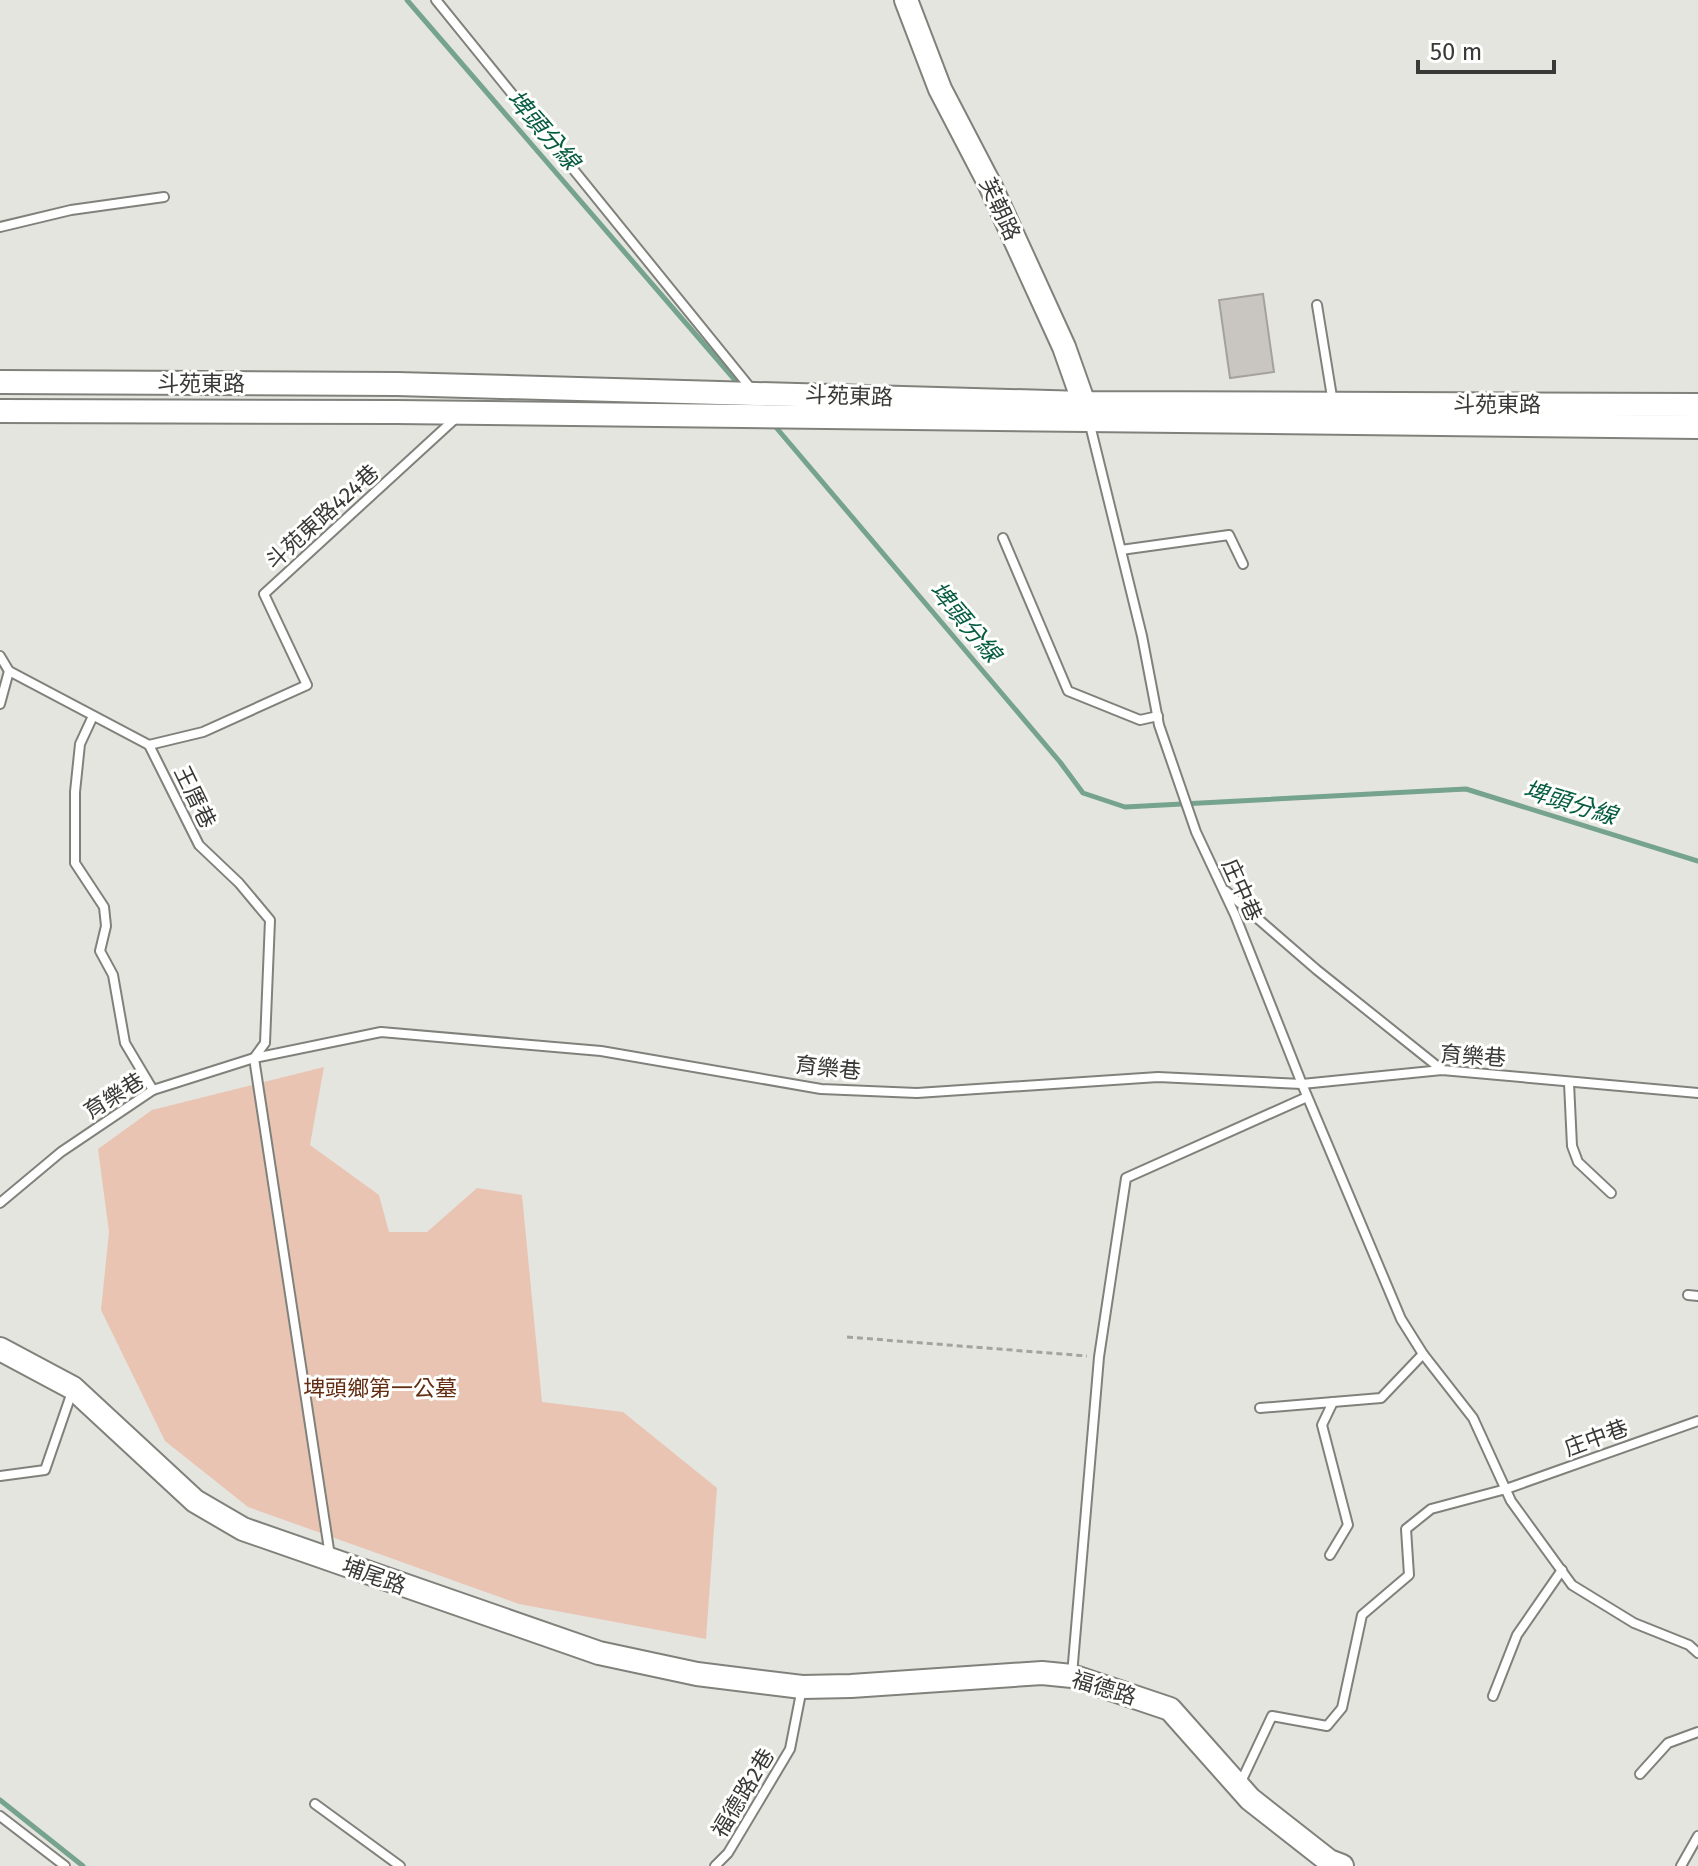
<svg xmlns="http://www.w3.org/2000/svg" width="1698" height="1866" font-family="'Fira Sans','Noto Sans TC',sans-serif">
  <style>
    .green { fill: #e9c4b3 }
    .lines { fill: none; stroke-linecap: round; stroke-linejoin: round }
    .stream { stroke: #75a38e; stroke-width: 5 }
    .building { fill: #c9c6c1; stroke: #a5a29d; stroke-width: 2 }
    .lane-casing { stroke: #81817c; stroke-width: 12 }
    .secondary-casing { stroke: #81817c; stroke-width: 26 }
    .path { stroke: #a3a39f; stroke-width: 3; stroke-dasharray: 6 4; stroke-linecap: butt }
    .lane { stroke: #fff; stroke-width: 8 }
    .secondary { stroke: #fff; stroke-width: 22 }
    .labels { text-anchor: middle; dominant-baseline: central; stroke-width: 6; stroke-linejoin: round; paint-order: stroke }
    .street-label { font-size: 22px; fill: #393937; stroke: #fffffe }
    .park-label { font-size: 22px; fill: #632d12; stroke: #fffffe }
    .water-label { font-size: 24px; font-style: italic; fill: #065c41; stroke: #fffffe }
  </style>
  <rect width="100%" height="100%" fill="#e5e5df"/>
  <!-- green -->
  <path class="green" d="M324,1067L310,1145L379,1195L389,1232H427L477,1188L522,1195L542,1402L623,1412L717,1488L706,1639L519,1604L248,1507L165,1441L101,1310L109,1232L98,1149L152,1110Z"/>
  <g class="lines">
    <!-- stream -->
    <g class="stream">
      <path d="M407,0L741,387"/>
      <path d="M774,425L1060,762L1083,793L1125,807L1466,789L1698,861"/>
      <path d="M0,1800L83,1866"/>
    </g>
  </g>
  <!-- building -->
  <path class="building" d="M1263,294L1274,372L1230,378L1219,300Z"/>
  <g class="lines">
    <!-- lane casing -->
    <g class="lane-casing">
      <g id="lane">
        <path d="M436,0L753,391"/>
        <path d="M0,227L71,210L164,197"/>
        <path d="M1317,305L1333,403"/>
        <path d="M1089,421L1142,636L1159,725L1196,832L1235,915L1302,1084L1401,1319L1423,1354L1473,1418L1511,1501L1572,1585L1634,1623L1689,1645L1698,1653"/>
        <path d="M1003,538L1068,691L1140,720L1158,716"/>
        <path d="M1121,550L1229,535L1243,564"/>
        <path d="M0,656L9,671L149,745L199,845L239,883L270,920L265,1043L254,1058L330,1556"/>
        <path d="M0,704L9,671"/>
        <path d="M93,716L80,744L75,792V863L104,907L106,926L100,951L113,975L125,1043L153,1090"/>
        <path d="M149,745L203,732L307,685L264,594L457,417"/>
        <path d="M1226,891L1317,970L1442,1070"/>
        <path d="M1569,1083L1572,1146L1578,1162L1611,1193"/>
        <path d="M0,1203L61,1152L153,1090L254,1058L381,1032L601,1051L821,1089L917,1093L1158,1077L1302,1084L1442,1070L1698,1093"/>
        <path d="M1688,1295L1698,1296"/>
        <path d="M1260,1408L1381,1398L1423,1354"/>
        <path d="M0,1476L45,1470L73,1389"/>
        <path d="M1330,1555L1348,1525L1322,1425L1333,1402"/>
        <path d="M1072,1675L1099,1357L1126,1178L1307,1097"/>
        <path d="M1493,1696L1517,1635L1562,1570"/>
        <path d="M1640,1774L1668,1743L1698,1732"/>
        <path d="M1239,1786L1272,1716L1327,1726L1342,1708L1362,1615L1409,1575L1406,1529L1431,1509L1506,1489L1698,1421"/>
        <path d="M315,1804L400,1866"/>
        <path d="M0,1816L65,1866"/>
        <path d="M715,1866L728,1853L790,1749L802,1688"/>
        <path d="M1681,1866L1698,1836"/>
      </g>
    </g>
    <!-- secondary casing -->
    <g class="secondary-casing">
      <g id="secondary">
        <path d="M906,0L940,89L990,185L1064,347L1087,412"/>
        <path d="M0,382L397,384L1084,403L1698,405"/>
        <path d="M0,411L396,412L1698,427"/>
        <path d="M0,1349L73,1388L195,1501L243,1529L599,1653L697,1674L802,1687L851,1686L1042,1673L1072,1676L1170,1709L1250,1799L1329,1861L1342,1866"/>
      </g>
    </g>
    <!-- path -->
    <path class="path" d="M847,1337L1087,1356"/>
    <!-- lane -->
    <use href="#lane" class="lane"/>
    <!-- secondary -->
    <use href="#secondary" class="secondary"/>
  </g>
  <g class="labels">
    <!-- street labels -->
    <g class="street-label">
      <text transform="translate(1000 209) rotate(65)">芙朝路</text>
      <text x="201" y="383">斗苑東路</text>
      <text transform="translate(849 396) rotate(2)">斗苑東路</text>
      <text x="1497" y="404">斗苑東路</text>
      <text transform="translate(322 517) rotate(-42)">斗苑東路424巷</text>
      <text transform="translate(195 797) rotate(64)">王厝巷</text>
      <text transform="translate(1242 890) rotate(66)">庄中巷</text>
      <text transform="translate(1473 1056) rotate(4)">育樂巷</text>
      <text transform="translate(828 1068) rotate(6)">育樂巷</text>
      <text transform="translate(114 1096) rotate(-32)">育樂巷</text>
      <text transform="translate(1596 1438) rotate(-20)">庄中巷</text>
      <text transform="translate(374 1576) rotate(20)">埔尾路</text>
      <text transform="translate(1104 1688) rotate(17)">福德路</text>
      <text transform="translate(743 1793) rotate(-59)">福德路2巷</text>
    </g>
    <!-- park labels -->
    <g class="park-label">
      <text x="380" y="1388">埤頭鄉第一公墓</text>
    </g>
    <!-- water labels -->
    <g class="water-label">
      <text transform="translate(543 130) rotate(49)">埤頭分線</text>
      <text transform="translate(965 622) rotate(50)">埤頭分線</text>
      <text transform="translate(1570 803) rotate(17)">埤頭分線</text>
    </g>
  </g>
  <!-- scale -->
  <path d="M1418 60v12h136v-12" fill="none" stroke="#393937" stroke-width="4"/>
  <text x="1430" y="60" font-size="24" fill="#393937" stroke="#fffffe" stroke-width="6" paint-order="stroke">50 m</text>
</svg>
